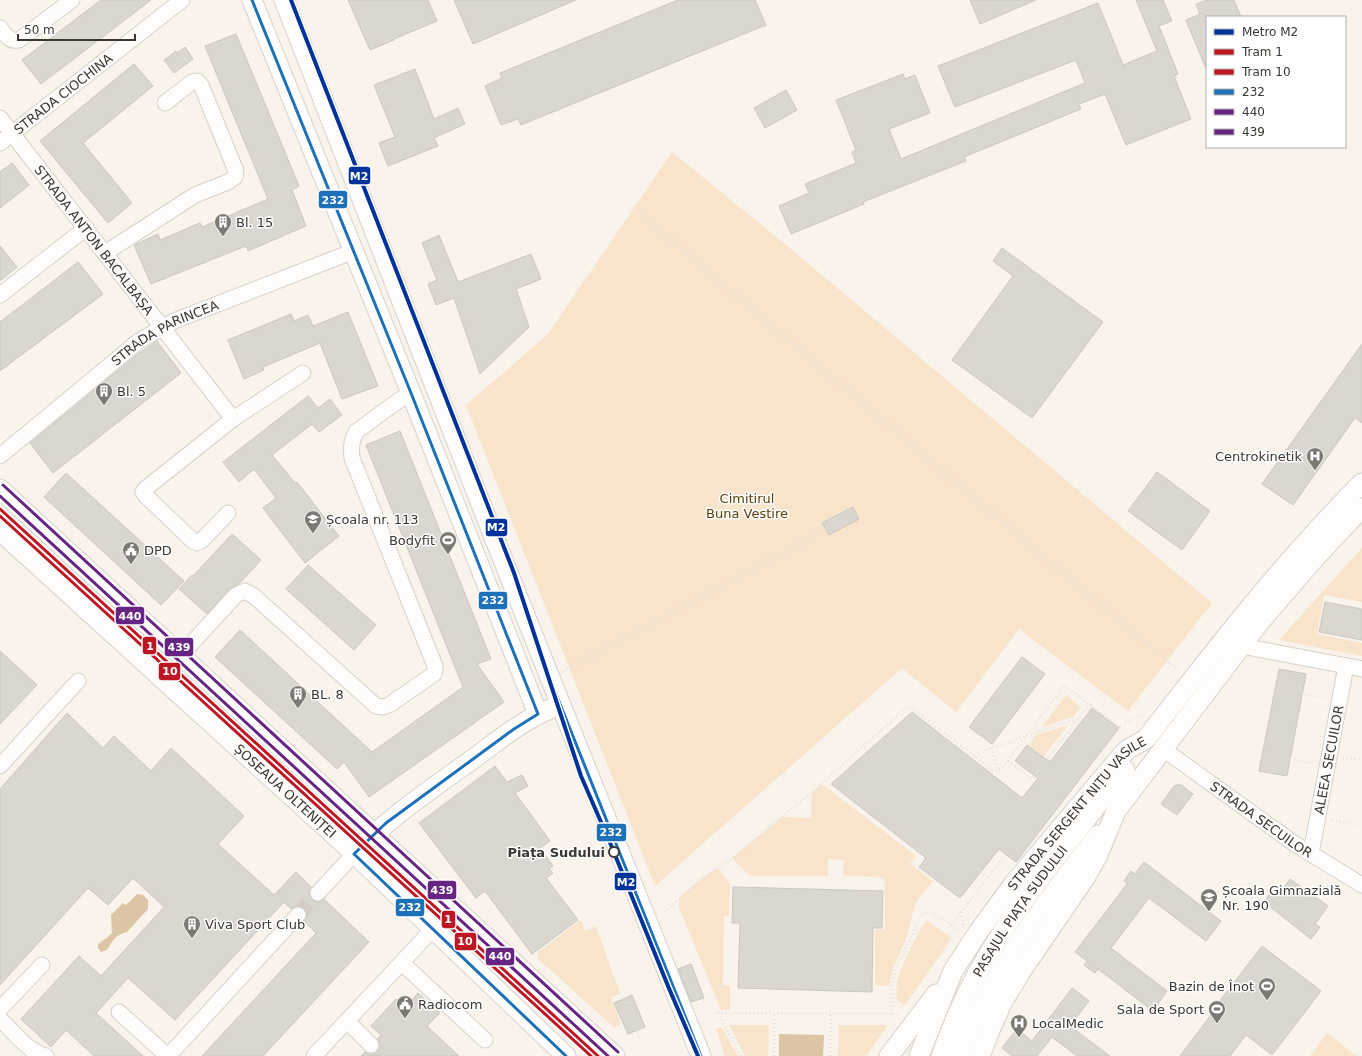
<svg xmlns="http://www.w3.org/2000/svg" width="1362" height="1056" font-family="'DejaVu Sans',sans-serif">
  <style>
    .green { fill: #f7e4ca }
    .water { fill: #dcc5a4 }
    .building { fill: #dbd6d0; stroke: #cbc6c0 }
    .lines { fill: none; stroke-linecap: round; stroke-linejoin: round }
    .minor-tunnel { stroke: #d3cdc6; stroke-width: 15; stroke-dasharray: 15 8; stroke-linecap: butt }
    .minor-casing { stroke: #d6d1ca; stroke-width: 17 }
    .major-casing { stroke: #d6d1ca; stroke-width: 21 }
    .path { stroke: #e3e1df; stroke-width: 2.5; stroke-dasharray: 1 3; stroke-linecap: butt }
    .minor { stroke: #fefdfc; stroke-width: 15 }
    .major { stroke: #fefdfc; stroke-width: 19 }
    .bus-1-casing { stroke: #fff; stroke-width: 6 }
    .bus-2-casing { stroke: #fff; stroke-width: 6 }
    .bus-3-casing { stroke: #fff; stroke-width: 6 }
    .bus-1 { stroke: #1d71b8; stroke-width: 3 }
    .bus-2 { stroke: #662483; stroke-width: 3 }
    .bus-3 { stroke: #662483; stroke-width: 3 }
    .tram-1-casing { stroke: #fff; stroke-width: 6 }
    .tram-2-casing { stroke: #fff; stroke-width: 6 }
    .tram-1 { stroke: #be1622; stroke-width: 3 }
    .tram-2 { stroke: #be1622; stroke-width: 3 }
    .metro-1-casing { stroke: #fff; stroke-width: 7 }
    .metro-1 { stroke: #039; stroke-width: 4 }
    .stop-dot { fill: #fff; stroke: #3a3630; stroke-width: 2 }
    .labels { text-anchor: middle; dominant-baseline: central; stroke-width: 3; stroke-linejoin: round; paint-order: stroke }
    .street-label { font-size: 13px; fill: #3a3630; stroke: #fff }
    .poi-label { font-size: 13px; fill: #3a3630; stroke: #fff; text-anchor: start }
    .park-label { font-size: 13px; fill: #5b3c04; stroke: #fff }
    .stop-label { font-size: 13px; font-weight: bold; fill: #3a3630; stroke: #fff; text-anchor: end }
    .line-badge { stroke: #fff; stroke-width: 1.5 }
    .badge-label { font-size: 11px; text-anchor: middle; font-weight: bold; fill: #fff }
  </style>
  <rect width="100%" height="100%" fill="#f9f3eb"/>
  <!-- green -->
  <g class="green">
    <path d="M672,152L785,244L1212,603L1128,711L1019,629L956,712L902,668L655,886L466,405L548,334Z"/>
    <path d="M1362,548V602L1324,595L1317,634L1362,643V656L1279,640Z"/>
    <path d="M1066,695L1081,707L1073,717L1042,727Z"/>
    <path d="M1068,725L1044,756L1029,745L1036,735Z"/>
    <path d="M822,784L916,856L910,864L933,881L917,901L914,907L907,937L893,968L889,986L875,985V930L885,929V882L883,878L843,875L844,860L828,859V876H753L748,874L732,858L782,817L811,818L812,792Z"/>
    <path d="M718,868L730,884L729,916H724L723,985L730,986V1010H721L679,907V900L681,896L705,876Z"/>
    <path d="M581,920L585,931L596,926L620,994L611,997L621,1024L615,1028L538,959V952Z"/>
    <path d="M926,921H928L952,938L905,1005L897,1000C896,994 896,988 897,981C900,969 918,932 926,921Z"/>
    <path d="M729,1025H769L768,1056H745Z"/>
    <path d="M839,1025H888L866,1056H838Z"/>
    <path d="M722,1027L736,1053L738,1056H725L716,1029Z"/>
    <path d="M1327,1033L1357,1056H1310Z"/>
  </g>
  <!-- water -->
  <g class="water">
    <path d="M137,894L143,895L148,900V909L127,932C116,934 112,941 107,950L101,952L98,948V944L108,937L112,933L111,915L123,903L126,905Z"/>
    <path d="M779,1034L824,1035L823,1056H779Z"/>
  </g>
  <!-- building -->
  <g class="building">
    <path d="M101,0H151L41,84L22,60Z"/>
    <path d="M348,0H428L437,21L394,39V40L370,50Z"/>
    <path d="M454,0H576L473,44Z"/>
    <path d="M678,0H755L766,25L521,125L518,119L501,125L485,86L502,78L500,73Z"/>
    <path d="M970,0H1036L980,24Z"/>
    <path d="M1136,0H1163L1172,21L1159,26L1178,74L1174,76L1191,119L1126,145L1105,94L1079,104L1081,109L964,157L966,161L863,202L864,204L791,234L779,206L809,193L805,184L856,163L852,152L856,150L836,100L903,74L905,79L915,75L930,113L889,129L901,159L1085,83L1076,60L955,107L938,66L1098,3L1123,65L1157,51Z"/>
    <path d="M1208,0H1234L1241,17H1207V71L1186,20L1200,14L1196,4Z"/>
    <path d="M236,34L299,186L292,190L306,226L248,251L246,246L151,284L134,245L158,234L160,240L200,223L202,227L268,199L205,46Z"/>
    <path d="M185,47L193,59L174,73L164,60L176,51L177,53Z"/>
    <path d="M134,64L153,86L83,143L132,203L108,223L40,141Z"/>
    <path d="M415,69L434,119L458,108L465,124L434,138L438,146L388,166L379,143L395,137L374,85Z"/>
    <path d="M786,90L797,110L765,128L754,108Z"/>
    <path d="M12,163L29,185L0,208V172Z"/>
    <path d="M439,235L458,282L531,254L541,279L516,289L529,327L480,374L454,298L436,305L428,284L437,280L422,243Z"/>
    <path d="M0,246L17,267L0,281Z"/>
    <path d="M1002,248L1103,322L1032,418L952,360L1013,276L993,261Z"/>
    <path d="M78,262L103,294L0,371V322Z"/>
    <path d="M348,312L378,386L342,399L320,343L263,367L264,370L244,379L228,340L291,314L294,321L308,315L313,326Z"/>
    <path d="M157,341L181,373L53,473L30,443L138,354Z"/>
    <path d="M1362,344V423L1355,418L1293,505L1262,484Z"/>
    <path d="M308,396L318,408L330,399L342,415L319,432L312,424L272,455L295,483L297,482L339,536L305,563L263,508L276,498L254,469L239,482L223,462Z"/>
    <path d="M400,431L491,659L477,664L504,702L369,797L344,762L337,769L215,657L240,630L372,752L463,687L366,445Z"/>
    <path d="M1157,472L1210,511L1182,550L1128,511Z"/>
    <path d="M66,473L184,581L161,605L44,497Z"/>
    <path d="M853,507L859,519L829,535L822,523Z"/>
    <path d="M232,534L261,560L239,584L229,589L207,614L179,589L192,575L193,576Z"/>
    <path d="M308,565L376,625L354,650L286,589Z"/>
    <path d="M1325,602L1362,609V640L1319,632Z"/>
    <path d="M0,651L37,685L0,724Z"/>
    <path d="M1022,657L1045,674L992,744L969,727Z"/>
    <path d="M1279,669L1306,674L1287,776L1259,771Z"/>
    <path d="M1092,708L1119,728L1016,862L999,849L960,898L919,867L926,858L831,784L912,712L1022,798L1038,778L1015,761L1027,745L1050,762Z"/>
    <path d="M67,713L103,748L114,736L151,771L171,748L244,816L218,844L274,895L296,872L311,887L309,891L310,896L312,899L316,902L321,901L324,899L369,942L263,1056H202L316,933L304,921L307,917V913L304,909L300,906L295,907L291,909L284,902L175,1020L128,978L96,1013L143,1056H94L66,1030L51,1047L21,1019L79,956L101,976L164,907L133,878L108,905L88,888L0,985V789Z"/>
    <path d="M495,766L507,782L522,775L528,786L515,793L550,841L540,848L553,866L549,869L553,873L546,878L578,920L532,954L485,891L476,898L419,823Z"/>
    <path d="M1177,785H1181L1193,794L1177,815L1161,804L1174,786Z"/>
    <path d="M1144,862L1221,921L1206,941L1149,898L1111,948L1167,991L1153,1011L1098,969L1095,973L1084,965L1087,961L1075,952L1127,884L1124,881L1131,871L1135,874Z"/>
    <path d="M1290,879L1328,906L1315,924L1320,927L1311,939L1264,902L1272,891L1278,895Z"/>
    <path d="M733,887L883,891L882,928H873L872,992L738,988L740,923H732Z"/>
    <path d="M1262,946L1321,991L1272,1055L1246,1035L1230,1056H1180L1214,1011L1213,1010Z"/>
    <path d="M691,964L704,998L691,1002L678,969Z"/>
    <path d="M1072,988L1089,1001L1070,1026L1110,1056H1077L1052,1037L1037,1056H1012L1002,1048L1017,1029L1032,1041Z"/>
    <path d="M418,993L440,1013L427,1026L459,1056H361L365,1052L369,1054H374L378,1051L380,1048V1043L377,1039L381,1035L371,1026L396,999L405,1008Z"/>
    <path d="M632,995L645,1027L628,1034L614,1003Z"/>
  </g>
  <g class="lines">
    <!-- minor-tunnel -->
    <path class="minor-tunnel" d="M298,915L318,893"/>
    <!-- minor casing -->
    <g class="minor-casing">
      <g id="minor">
        <path d="M0,28C6,35 9,42 19,40L72,0"/>
        <path id="s1" d="M0,118L233,419"/>
        <path id="s2" d="M0,143L182,0"/>
        <path d="M105,253L195,195L228,182L235,177L236,171L201,85L197,81L192,82L165,103"/>
        <path d="M0,295L86,228"/>
        <path id="s3" d="M0,456L139,341L174,321L354,251"/>
        <path d="M228,513L201,541L197,543L193,541L145,495L143,492L145,489L233,419L303,373"/>
        <path d="M1242,646L1362,669"/>
        <path d="M180,656L236,595L245,591L254,596L376,706L383,707L389,705L434,674L435,670V666L352,458C351,448 351,440 357,431L398,401L411,393"/>
        <path id="s4" d="M1163,749L1295,844L1362,885"/>
        <path d="M0,766L78,681"/>
        <path id="s5" d="M1311,853L1346,666"/>
        <path d="M318,893L354,854"/>
        <path d="M402,963L485,1040"/>
        <path d="M0,1009L42,965"/>
        <path d="M119,1012L163,1052L167,1053L172,1052L298,915"/>
        <path d="M0,1019C12,1030 29,1053 46,1056"/>
        <path d="M347,1021L371,1045"/>
        <path d="M314,1056L433,929"/>
      </g>
    </g>
    <!-- major casing -->
    <g class="major-casing">
      <g id="major">
        <path d="M252,0L411,393L538,714"/>
        <path d="M284,0C421,353 559,705 701,1056"/>
        <path d="M0,489L615,1056"/>
        <path id="s6" d="M0,531L343,843L566,1056"/>
        <path d="M354,854C387,819 427,792 466,764C493,745 519,722 550,709"/>
        <path d="M889,1056L936,994"/>
        <path id="s7" d="M919,1056L953,971L979,931L1015,882L1123,754L1128,749L1146,739C1215,650 1282,563 1362,483"/>
        <path id="s8" d="M941,1056C953,1023 966,992 984,962C1023,894 1077,832 1125,770"/>
        <path d="M960,1056C990,972 1044,904 1098,835"/>
        <path d="M980,1056L989,1033L1002,1003L1020,973L1085,878L1098,855L1116,811L1259,623L1315,558L1362,508"/>
      </g>
    </g>
    <!-- path -->
    <g class="path">
      <path d="M638,212L1066,576L1179,670"/>
      <path d="M1348,651L1351,638"/>
      <path d="M563,671L822,532"/>
      <path d="M1302,694L1326,698"/>
      <path d="M1125,723L1143,714"/>
      <path d="M991,748L998,771"/>
      <path d="M976,757L979,753L991,748L1079,718L1090,704"/>
      <path d="M1343,757L1362,760"/>
      <path d="M1290,759L1313,763"/>
      <path d="M1008,761L1032,779L1079,718"/>
      <path d="M1332,820L1359,825"/>
      <path d="M972,863L988,877"/>
      <path d="M664,912L705,876L730,860L812,792L908,707L911,708L920,714L992,770L996,771L1002,768L1064,685L1121,728"/>
      <path d="M961,912L963,925"/>
      <path d="M951,925L1006,854"/>
      <path d="M629,1002L640,1029L636,1030"/>
      <path d="M625,1003L640,1040"/>
      <path d="M891,1014L892,986L895,971L922,914C931,906 950,925 959,931"/>
      <path d="M741,1056L718,1013L899,1014"/>
      <path d="M774,1056V1013"/>
      <path d="M830,1056L831,1013"/>
    </g>
    <!-- minor -->
    <use href="#minor" class="minor"/>
    <!-- major -->
    <use href="#major" class="major"/>
    <!-- bus-1 casing -->
    <g class="bus-1-casing">
      <g id="bus-1">
        <path d="M252,0L411,393L538,714L514,729L386,823L354,854L566,1056"/>
        <path d="M544,664L701,1056"/>
      </g>
    </g>
    <!-- bus-2 casing -->
    <g class="bus-2-casing">
      <path id="bus-2" d="M0,496L608,1056"/>
    </g>
    <!-- bus-3 casing -->
    <g class="bus-3-casing">
      <path id="bus-3" d="M3,485L618,1052"/>
    </g>
    <!-- bus-1 -->
    <use href="#bus-1" class="bus-1"/>
    <!-- bus-2 -->
    <use href="#bus-2" class="bus-2"/>
    <!-- bus-3 -->
    <use href="#bus-3" class="bus-3"/>
    <!-- tram-1 casing -->
    <g class="tram-1-casing">
      <path id="tram-1" d="M0,509L598,1056"/>
    </g>
    <!-- tram-2 casing -->
    <g class="tram-2-casing">
      <path id="tram-2" d="M0,516L591,1056"/>
    </g>
    <!-- tram-1 -->
    <use href="#tram-1" class="tram-1"/>
    <!-- tram-2 -->
    <use href="#tram-2" class="tram-2"/>
    <!-- metro-1 casing -->
    <g class="metro-1-casing">
      <path id="metro-1" d="M291,0L514,573L581,776L611,845L668,986L698,1056"/>
    </g>
    <!-- metro-1 -->
    <use href="#metro-1" class="metro-1"/>
  </g>
  <!-- icons -->
  <defs>
    <g id="building-pin" transform="scale(0.9)"><path d="M0 17L-7.5 6A9.5 9.5 0 1 1 7.5 6Z" fill="#7d7871" stroke="#fff"/><path d="M-4-6H4V6H1V3H-1V6H-4ZM-2.5-4.3h1.7v1.8h-1.7ZM.8-4.3h1.7v1.8H.8ZM-2.5-1h1.7V.8h-1.7ZM.8-1h1.7V.8H.8Z" fill="#fff"/></g>
    <g id="hospital-pin" transform="scale(0.9)"><path d="M0 17L-7.5 6A9.5 9.5 0 1 1 7.5 6Z" fill="#7d7871" stroke="#fff"/><path d="M-5-5h3v3.5h4V-5h3V5h-3V1.5h-4V5h-3Z" fill="#fff"/></g>
    <g id="school-pin" transform="scale(0.9)"><path d="M0 17L-7.5 6A9.5 9.5 0 1 1 7.5 6Z" fill="#7d7871" stroke="#fff"/><path d="M0-5L7-2L0 1L-7-2ZM-4 1L0 2.5L4 1V4Q0 6-4 4Z" fill="#fff"/></g>
    <g id="stadium-pin" transform="scale(0.9)"><path d="M0 17L-7.5 6A9.5 9.5 0 1 1 7.5 6Z" fill="#7d7871" stroke="#fff"/><path d="M0-5a6.5 5 0 1 0 0 10a6.5 5 0 1 0 0-10ZM-3.5-1.8h7v3.6h-7Z" fill="#fff"/></g>
    <g id="civic-pin" transform="scale(0.9)"><path d="M0 17L-7.5 6A9.5 9.5 0 1 1 7.5 6Z" fill="#7d7871" stroke="#fff"/><path d="M-.6-6.5H3V-4.5H.6V-3L4-1V1h2V6H-6V1h2V-1L-.6-3ZM-1.2 2.5V6h2.4V2.5Z" fill="#fff"/></g>
  </defs>
  <g fill-rule="evenodd">
    <use href="#building-pin" x="223" y="222"/>
    <use href="#building-pin" x="104" y="391"/>
    <use href="#hospital-pin" x="1315" y="456"/>
    <use href="#school-pin" x="313" y="519"/>
    <use href="#stadium-pin" x="448" y="540"/>
    <use href="#civic-pin" x="131" y="550"/>
    <use href="#building-pin" x="298" y="694"/>
    <use href="#school-pin" x="1209" y="897"/>
    <use href="#building-pin" x="192" y="924"/>
    <use href="#stadium-pin" x="1267" y="986"/>
    <use href="#civic-pin" x="405" y="1004"/>
    <use href="#stadium-pin" x="1217" y="1009"/>
    <use href="#hospital-pin" x="1019" y="1023"/>
  </g>
  <!-- markers -->
  <circle class="stop-dot" cx="614" cy="852" r="5"/>
  <g class="labels">
    <!-- street labels -->
    <g class="street-label">
      <text stroke="none"><textPath href="#s2" startOffset="80">STRADA CIOCHINA</textPath></text>
      <text stroke="none"><textPath href="#s1" startOffset="154">STRADA ANTON BACALBAȘA</textPath></text>
      <text stroke="none"><textPath href="#s3" startOffset="207">STRADA PARINCEA</textPath></text>
      <text stroke="none"><textPath href="#s5" startOffset="95">ALEEA SECUILOR</textPath></text>
      <text stroke="none"><textPath href="#s6" startOffset="386">ȘOSEAUA OLTENIȚEI</textPath></text>
      <text stroke="none"><textPath href="#s7" startOffset="293">STRADA SERGENT NIȚU VASILE</textPath></text>
      <text stroke="none"><textPath href="#s4" startOffset="121">STRADA SECUILOR</textPath></text>
      <text stroke="none"><textPath href="#s8" startOffset="166">PASAJUL PIAȚA SUDULUI</textPath></text>
    </g>
    <!-- poi labels -->
    <g class="poi-label">
      <text x="236" y="222">Bl. 15</text>
      <text x="117" y="391">Bl. 5</text>
      <text x="1302" y="456" text-anchor="end">Centrokinetik</text>
      <text x="326" y="519">Școala nr. 113</text>
      <text x="435" y="540" text-anchor="end">Bodyfit</text>
      <text x="144" y="550">DPD</text>
      <text x="311" y="694">BL. 8</text>
      <text x="1222" y="890">Școala Gimnazială<tspan x="1222" dy="15">Nr. 190</tspan></text>
      <text x="205" y="924">Viva Sport Club</text>
      <text x="1254" y="986" text-anchor="end">Bazin de Înot</text>
      <text x="418" y="1004">Radiocom</text>
      <text x="1204" y="1009" text-anchor="end">Sala de Sport</text>
      <text x="1032" y="1023">LocalMedic</text>
    </g>
    <!-- park labels -->
    <g class="park-label">
      <text x="747" y="498">Cimitirul<tspan x="747" dy="15">Buna Vestire</tspan></text>
    </g>
    <!-- stop labels -->
    <g class="stop-label">
      <text x="605" y="852">Piața Sudului</text>
    </g>
  </g>
  <g class="line-badge">
    <rect x="348" y="166" width="23" height="19" rx="4" fill="#039"/>
    <rect x="318" y="190" width="30" height="19" rx="4" fill="#1d71b8"/>
    <rect x="485" y="518" width="23" height="19" rx="4" fill="#039"/>
    <rect x="478" y="591" width="30" height="19" rx="4" fill="#1d71b8"/>
    <rect x="115" y="606" width="30" height="19" rx="4" fill="#662483"/>
    <rect x="142" y="636" width="15" height="19" rx="4" fill="#be1622"/>
    <rect x="164" y="637" width="30" height="20" rx="4" fill="#662483"/>
    <rect x="158" y="662" width="23" height="19" rx="4" fill="#be1622"/>
    <rect x="596" y="823" width="31" height="19" rx="4" fill="#1d71b8"/>
    <rect x="614" y="872" width="23" height="19" rx="4" fill="#039"/>
    <rect x="427" y="880" width="30" height="20" rx="4" fill="#662483"/>
    <rect x="395" y="898" width="30" height="19" rx="4" fill="#1d71b8"/>
    <rect x="441" y="910" width="15" height="19" rx="4" fill="#be1622"/>
    <rect x="454" y="932" width="23" height="19" rx="4" fill="#be1622"/>
    <rect x="485" y="947" width="30" height="19" rx="4" fill="#662483"/>
  </g>
  <g class="badge-label">
    <text x="359" y="180">M2</text>
    <text x="333" y="204">232</text>
    <text x="496" y="531">M2</text>
    <text x="493" y="604">232</text>
    <text x="130" y="620">440</text>
    <text x="150" y="650">1</text>
    <text x="179" y="651">439</text>
    <text x="170" y="675">10</text>
    <text x="611" y="836">232</text>
    <text x="626" y="886">M2</text>
    <text x="442" y="894">439</text>
    <text x="410" y="911">232</text>
    <text x="448" y="923">1</text>
    <text x="465" y="945">10</text>
    <text x="500" y="960">440</text>
  </g>
  <!-- legend -->
  <rect x="1206" y="16" width="140" height="132" fill="#ffffff" stroke="#b0afac"/>
  <rect x="1214" y="29" width="20" height="6" fill="#003399" stroke="#b0afac"/>
  <text x="1242" y="36" font-size="12" fill="#3a3630">Metro M2</text>
  <rect x="1214" y="49" width="20" height="6" fill="#be1622" stroke="#b0afac"/>
  <text x="1242" y="56" font-size="12" fill="#3a3630">Tram 1</text>
  <rect x="1214" y="69" width="20" height="6" fill="#be1622" stroke="#b0afac"/>
  <text x="1242" y="76" font-size="12" fill="#3a3630">Tram 10</text>
  <rect x="1214" y="89" width="20" height="6" fill="#1d71b8" stroke="#b0afac"/>
  <text x="1242" y="96" font-size="12" fill="#3a3630">232</text>
  <rect x="1214" y="109" width="20" height="6" fill="#662483" stroke="#b0afac"/>
  <text x="1242" y="116" font-size="12" fill="#3a3630">440</text>
  <rect x="1214" y="129" width="20" height="6" fill="#662483" stroke="#b0afac"/>
  <text x="1242" y="136" font-size="12" fill="#3a3630">439</text>
  <!-- scale -->
  <path d="M18 34v6h117v-6" fill="none" stroke="#3a3630" stroke-width="2"/>
  <text x="24" y="34" font-size="12" fill="#3a3630" stroke="#ffffff" stroke-width="3" paint-order="stroke">50 m</text>
</svg>
